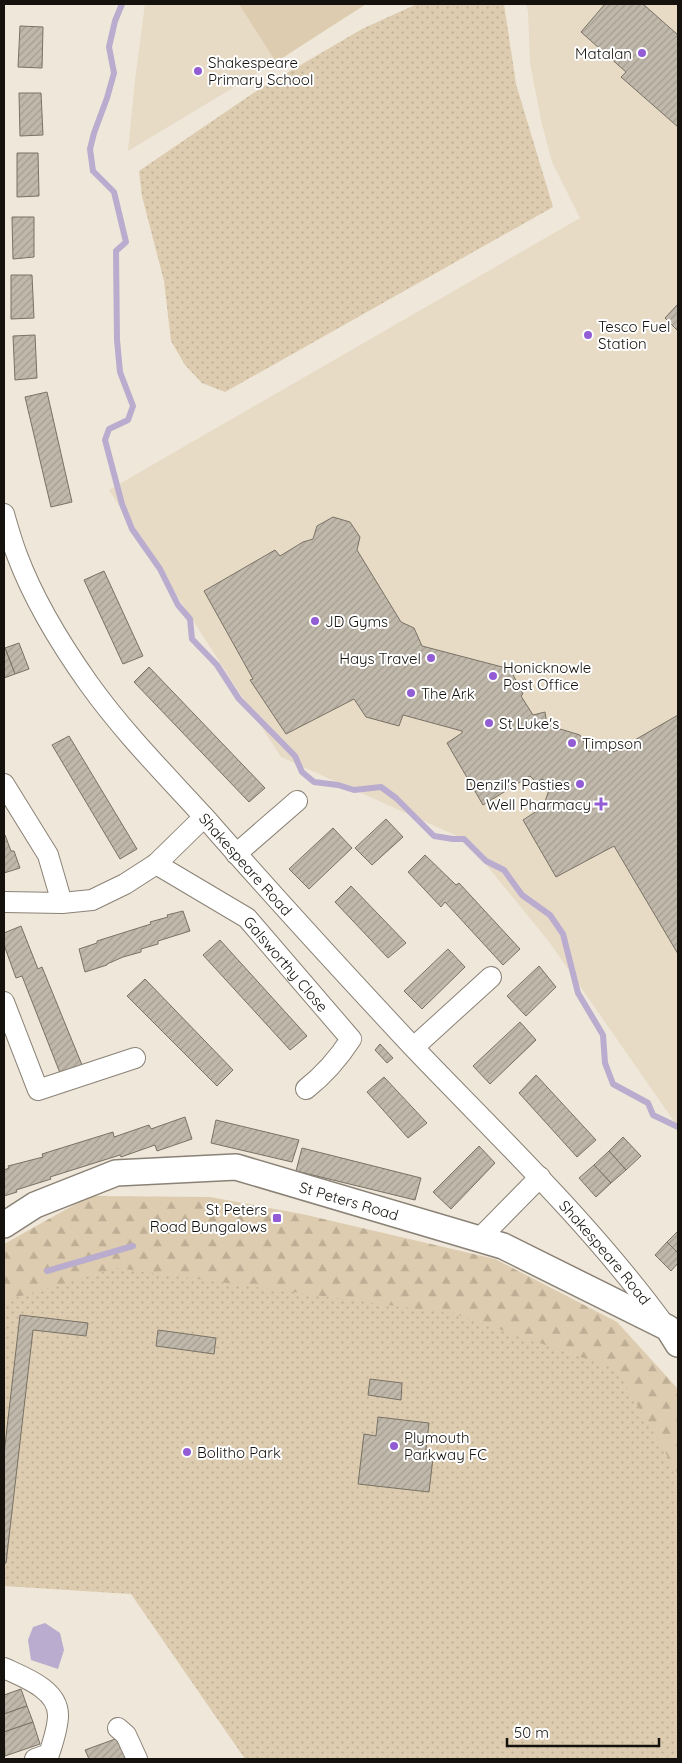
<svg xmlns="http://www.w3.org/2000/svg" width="682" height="1763" font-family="Quicksand,sans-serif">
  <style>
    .built { fill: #e7dbc6 }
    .grass { fill: #ddccaf }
    .forest { fill: url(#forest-firs) }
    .park { fill: url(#park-dots) }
    .water { fill: #b9acce }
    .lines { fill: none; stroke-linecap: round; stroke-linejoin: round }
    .stream { stroke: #b9acce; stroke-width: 6 }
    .building { fill: url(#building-hatch); stroke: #797265 }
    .minor-casing { stroke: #8a8276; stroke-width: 22 }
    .tertiary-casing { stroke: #8a8276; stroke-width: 28 }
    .minor { stroke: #fff; stroke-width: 20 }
    .tertiary { stroke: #fff; stroke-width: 25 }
    .poi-dot { fill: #925cd4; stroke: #fff; stroke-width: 2 }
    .labels { text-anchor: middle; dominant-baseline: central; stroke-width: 4; stroke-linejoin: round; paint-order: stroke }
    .poi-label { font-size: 15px; fill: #15120d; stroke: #fff; text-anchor: start }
    .street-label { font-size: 15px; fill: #15120d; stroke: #fff }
  </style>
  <defs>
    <pattern id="forest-firs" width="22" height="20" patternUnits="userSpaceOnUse" patternTransform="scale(1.25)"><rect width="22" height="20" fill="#ddccaf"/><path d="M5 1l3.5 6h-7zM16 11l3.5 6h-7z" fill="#bdae95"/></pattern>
    <pattern id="park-dots" width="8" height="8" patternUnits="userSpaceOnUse" patternTransform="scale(1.25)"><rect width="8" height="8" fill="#ddccaf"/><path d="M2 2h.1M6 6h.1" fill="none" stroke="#bdae95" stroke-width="1.8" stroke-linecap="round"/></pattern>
    <pattern id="building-hatch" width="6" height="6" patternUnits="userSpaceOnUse" patternTransform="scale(1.25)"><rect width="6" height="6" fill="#c0b8aa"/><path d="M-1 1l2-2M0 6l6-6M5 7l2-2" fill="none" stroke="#a49d91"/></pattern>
  </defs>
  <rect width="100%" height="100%" fill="#efe7d9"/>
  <!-- built -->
  <g class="built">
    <path d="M145,4H366L276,62L128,151L135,80Z"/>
    <path d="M526,4H678V1127L550,943L466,840L281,757L109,490L580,218L552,162L541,120L530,63L528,11Z"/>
  </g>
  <!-- grass -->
  <path class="grass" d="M239,4H366L276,62Z"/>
  <!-- forest -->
  <path class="forest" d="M90,1196L210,1197L302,1214L495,1259L617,1322L678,1389V1492L4,1302V1244Z"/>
  <!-- park -->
  <g class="park">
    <path d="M417,4H504L516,84L553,207L225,392L202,383L185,365L171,341L164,281L142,196L139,171L258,90L362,29Z"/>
    <path d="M117,1268L455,1314L616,1369L678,1474V1759H245L131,1594L4,1586V1301Z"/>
  </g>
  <!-- water -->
  <path class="water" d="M45,1623L60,1633L64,1650L58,1669L31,1660L28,1640L33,1627Z"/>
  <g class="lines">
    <!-- stream -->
    <g class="stream">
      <path d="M122,4L115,21L109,47L114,73L107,98L94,133L90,149L93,171L114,192L126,242L116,251L117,340L120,372L133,406L128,420L109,429L105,440L122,504L132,529L160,569L178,605L190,619L192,639L217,665L239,699L295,756L302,772L314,782L338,785L354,790L381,787L396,798L434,836L453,839H464L486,861L504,870L522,895L550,915L563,934L578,993L603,1035L605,1063L613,1084L648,1103L653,1115L678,1127"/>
      <path d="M47,1271L133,1246"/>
    </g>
  </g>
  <!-- building -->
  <g class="building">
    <path d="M605,4H643L678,35V127L621,77L626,72L581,32Z"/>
    <path d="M20,26L43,27L42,68L18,67Z"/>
    <path d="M19,93H41L43,135L20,136Z"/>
    <path d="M17,153H38L39,196L17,197Z"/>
    <path d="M12,217H34V257L13,259Z"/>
    <path d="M11,275H32L34,318L11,319Z"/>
    <path d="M678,304V331L665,318Z"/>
    <path d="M35,335L37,378L15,380L13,336Z"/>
    <path d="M47,392L72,502L51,507L25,397Z"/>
    <path d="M333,517L350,522L360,537L357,550L401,622L414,628L422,646L510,669L523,694L521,696L533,715L545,712L547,725L580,735L589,752L607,740L614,752L678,715V954L614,846L556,877L523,820L543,807L549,790L543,779L536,782L530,776L483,805L447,743L462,733V731L403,715L399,726L366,717L354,699L286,734L250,680L253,679L204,591L275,550L280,556L303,542L313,539L317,526Z"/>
    <path d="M104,571L143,656L123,664L84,580Z"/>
    <path d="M19,643L29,669L15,674L5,648Z"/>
    <path d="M5,648L15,674L4,678V649Z"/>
    <path d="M149,667L265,788L249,802L134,682Z"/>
    <path d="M69,736L137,849L120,859L52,745Z"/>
    <path d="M386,819L403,837L372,865L355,848Z"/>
    <path d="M333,828L352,848L309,889L289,869Z"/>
    <path d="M5,835L11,851H14L20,868L4,873V836Z"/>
    <path d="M425,855L456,885L459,883L520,949L503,965L445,902L441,907L408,872Z"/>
    <path d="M351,886L406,943L388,958L335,902Z"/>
    <path d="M183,911L190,931L158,941V944L141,949V952L123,957L107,964V965L85,972L79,949L97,943V941L151,924L150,922L168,917L167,915Z"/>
    <path d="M21,926L38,969L42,967L82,1065L60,1073L22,976L16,978L4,945V933Z"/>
    <path d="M220,940L307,1036L290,1050L203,955Z"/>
    <path d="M448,949L465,967L422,1009L404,991Z"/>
    <path d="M539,966L556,987L526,1016L507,996Z"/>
    <path d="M145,979L233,1070L217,1086L127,996Z"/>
    <path d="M520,1022L536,1040L490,1084L473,1066Z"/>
    <path d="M380,1044L393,1058L387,1063L375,1050Z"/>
    <path d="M536,1075L596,1140L577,1157L519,1093Z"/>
    <path d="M384,1077L427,1123L408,1138L367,1092Z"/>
    <path d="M185,1117L192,1139L157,1151L155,1145L121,1157L120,1155L50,1177L51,1179L16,1190L17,1192L4,1196V1170L9,1168L8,1166L43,1157L42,1154L113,1132L114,1137L149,1125L151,1129Z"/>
    <path d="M216,1120L299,1140L292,1162L211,1143Z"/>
    <path d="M623,1137L641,1156L626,1170L609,1151Z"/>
    <path d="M479,1146L495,1163L451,1209L433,1192Z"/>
    <path d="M302,1148L421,1178L415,1200L296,1171Z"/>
    <path d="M609,1151L626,1170L611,1183L594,1165Z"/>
    <path d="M594,1165L611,1183L596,1197L579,1178Z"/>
    <path d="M678,1231V1253L667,1242Z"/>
    <path d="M667,1242L678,1253V1263L671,1271L655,1255Z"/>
    <path d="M20,1315L88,1323L86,1336L33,1330L6,1563H4V1454Z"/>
    <path d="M158,1330L216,1338L214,1354L156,1346Z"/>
    <path d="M370,1379L402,1383L401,1400L368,1395Z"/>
    <path d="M378,1417L429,1423L425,1457L433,1458L429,1492L358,1484L364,1434L376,1436Z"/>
    <path d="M21,1689L27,1706L4,1714V1695Z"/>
    <path d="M27,1706L33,1722L4,1732V1714Z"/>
    <path d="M33,1722L40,1744L5,1756L4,1732Z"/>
    <path d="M118,1738L126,1759H89L85,1750Z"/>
  </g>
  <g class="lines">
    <!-- minor casing -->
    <g class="minor-casing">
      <g id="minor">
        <path id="s1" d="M4,514C8,528 12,542 17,555C33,598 62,646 89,684C124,733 167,776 207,820C274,897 344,973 414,1048C501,1139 592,1225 666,1327"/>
        <path d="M4,784L48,855L62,903"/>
        <path d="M236,854L297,801"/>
        <path id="s2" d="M156,864L247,918L351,1039C338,1059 325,1074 306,1089"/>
        <path d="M4,902L62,903L92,900L125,884L156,864L204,817"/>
        <path d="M4,1002L38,1090L135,1058"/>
        <path d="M414,1047L491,977"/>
        <path d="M479,1239L540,1177"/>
        <path d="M4,1668C23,1677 58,1689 58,1715C58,1728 53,1742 49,1754L35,1759"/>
        <path d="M118,1728L126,1735L137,1759"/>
      </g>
    </g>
    <!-- tertiary casing -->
    <g class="tertiary-casing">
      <g id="tertiary">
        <path id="s3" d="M4,1225L35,1205L116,1173L236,1167L503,1246L668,1328L678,1344"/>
      </g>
    </g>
    <!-- minor -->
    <use href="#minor" class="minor"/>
    <!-- tertiary -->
    <use href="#tertiary" class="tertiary"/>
  </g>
  <!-- markers -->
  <g class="poi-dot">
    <circle cx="642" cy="53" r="5"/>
    <circle cx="198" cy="71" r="5"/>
    <circle cx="588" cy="335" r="5"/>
    <circle cx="315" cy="621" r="5"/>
    <circle cx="431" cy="658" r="5"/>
    <circle cx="493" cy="676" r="5"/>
    <circle cx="411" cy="693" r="5"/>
    <circle cx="489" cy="723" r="5"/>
    <circle cx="572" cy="743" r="5"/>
    <circle cx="580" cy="784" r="5"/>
    <path d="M598.5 796.5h5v5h5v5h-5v5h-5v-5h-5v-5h5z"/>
    <rect x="272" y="1213" width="10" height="10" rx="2.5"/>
    <circle cx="394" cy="1446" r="5"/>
    <circle cx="187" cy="1452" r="5"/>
  </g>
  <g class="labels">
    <!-- poi labels -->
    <g class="poi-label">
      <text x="632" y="53" text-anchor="end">Matalan</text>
      <text x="208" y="62">Shakespeare<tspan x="208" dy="17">Primary School</tspan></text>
      <text x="598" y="326">Tesco Fuel<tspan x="598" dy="17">Station</tspan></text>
      <text x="325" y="621">JD Gyms</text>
      <text x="421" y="658" text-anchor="end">Hays Travel</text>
      <text x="503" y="667">Honicknowle<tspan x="503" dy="17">Post Office</tspan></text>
      <text x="421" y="693">The Ark</text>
      <text x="499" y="723">St Luke's</text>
      <text x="582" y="743">Timpson</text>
      <text x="570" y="784" text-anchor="end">Denzil's Pasties</text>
      <text x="591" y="804" text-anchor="end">Well Pharmacy</text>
      <text x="267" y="1209" text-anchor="end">St Peters<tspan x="267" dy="17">Road Bungalows</tspan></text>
      <text x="404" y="1437">Plymouth<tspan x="404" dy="17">Parkway FC</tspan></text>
      <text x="197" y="1452">Bolitho Park</text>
    </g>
    <!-- street labels -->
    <g class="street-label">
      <text stroke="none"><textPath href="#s1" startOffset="430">Shakespeare Road</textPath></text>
      <text stroke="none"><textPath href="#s2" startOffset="166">Galsworthy Close</textPath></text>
      <text stroke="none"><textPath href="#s3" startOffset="362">St Peters Road</textPath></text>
      <text stroke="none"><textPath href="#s1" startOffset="959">Shakespeare Road</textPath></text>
    </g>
  </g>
  <!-- border -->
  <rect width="682" height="1763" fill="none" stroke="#15120d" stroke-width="10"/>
  <!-- scale -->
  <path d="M507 1738v8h152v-8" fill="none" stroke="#15120d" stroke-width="2.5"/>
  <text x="514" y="1738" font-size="15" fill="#15120d" stroke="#ffffff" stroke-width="4" paint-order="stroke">50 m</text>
</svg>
